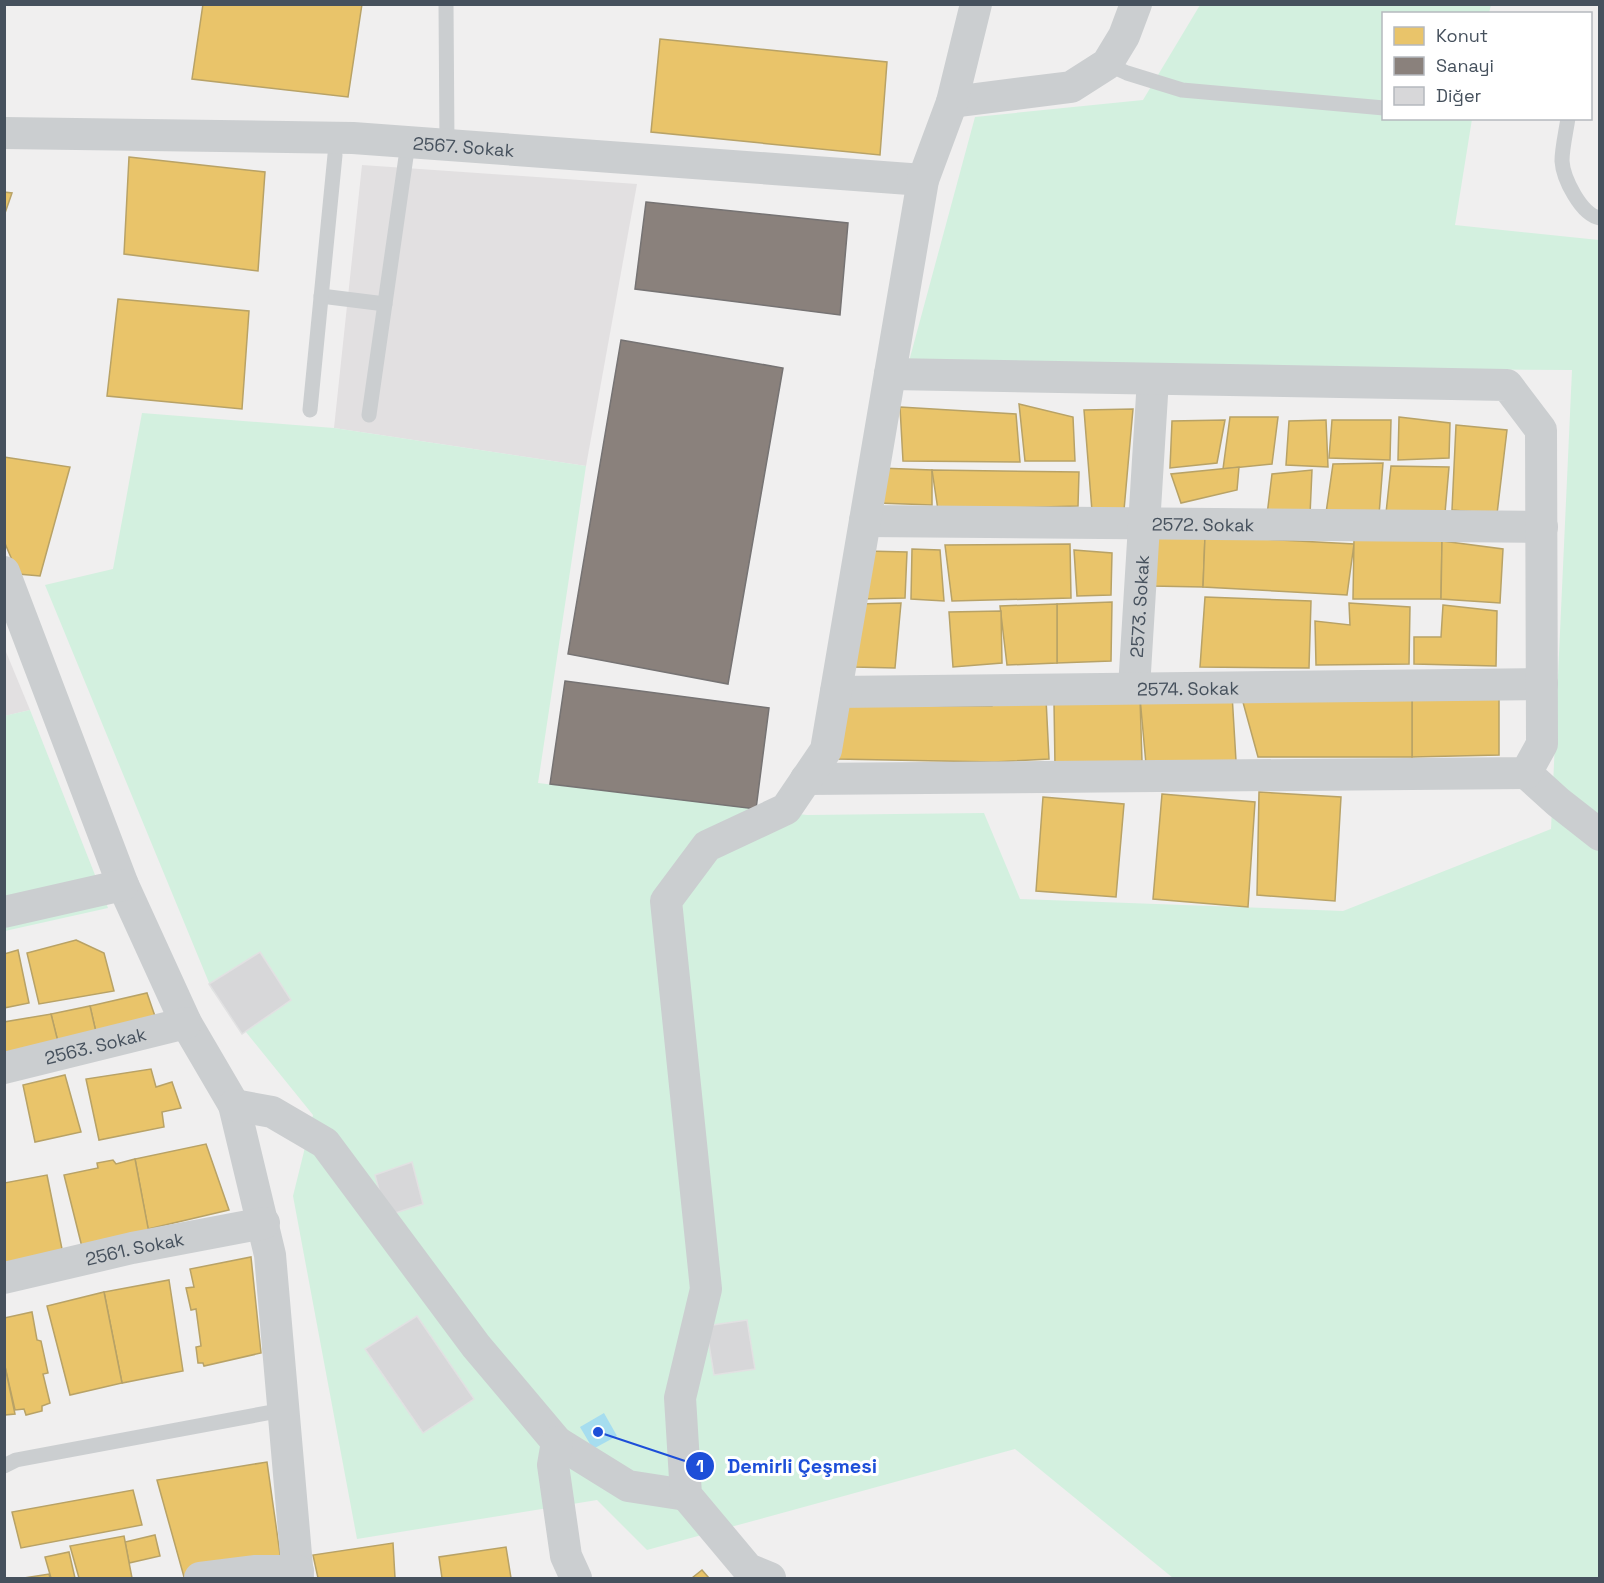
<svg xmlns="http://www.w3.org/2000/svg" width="1604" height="1583" font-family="'Space Grotesk',sans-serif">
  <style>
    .education { fill: #e2e0e1 }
    .green { fill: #d3f0df }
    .water { fill: #a6ddef }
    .homes { fill: #e9c46a; stroke: #b8a266; stroke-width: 1.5 }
    .industry { fill: #8a817c; stroke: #767373; stroke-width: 1.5 }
    .building { fill: #d7d7d9; stroke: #e1e1e2; stroke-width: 1.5 }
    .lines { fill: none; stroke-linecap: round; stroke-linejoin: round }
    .service { stroke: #cbced0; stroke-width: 15 }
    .minor { stroke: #cbced0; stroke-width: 32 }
    .labels { text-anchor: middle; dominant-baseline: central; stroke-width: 6; stroke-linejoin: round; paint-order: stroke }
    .street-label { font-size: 18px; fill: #46515d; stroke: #fff }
    .leader { fill: none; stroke: #1d4ed8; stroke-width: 2 }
    .callout-dot { fill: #1d4ed8; stroke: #fff; stroke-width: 2 }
    .mark-label { font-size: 18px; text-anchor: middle; font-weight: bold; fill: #fff }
    .callout-label { font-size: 20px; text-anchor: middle; font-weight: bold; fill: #1d4ed8; stroke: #fff; stroke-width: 6; stroke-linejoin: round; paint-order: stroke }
  </style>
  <rect width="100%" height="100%" fill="#f0efef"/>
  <!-- education -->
  <g class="education">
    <path d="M362,165L637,184L586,466L334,428Z"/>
    <path d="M4,647L30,710L5,716H4Z"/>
  </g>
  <!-- green -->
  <g class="green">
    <path d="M1200,5H1491L1489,13L1384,14V118L1472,119L1455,225L1599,240V1578H1173L1015,1449L647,1550L597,1500L357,1539L293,1196L313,1115L212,990L45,585L113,569L142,413L334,428L586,466L538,783L807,815L984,813L1020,899L1343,911L1551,829L1572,370L908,365L975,117L1143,100Z"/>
    <path d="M30,710L108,908L5,931L4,716Z"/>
  </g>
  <!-- water -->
  <path class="water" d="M604,1413L617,1436L593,1449L580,1427Z"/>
  <!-- homes -->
  <g class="homes">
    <path d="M203,4H362L348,97L192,79Z"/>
    <path d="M660,39L887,62L880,155L651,132Z"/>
    <path d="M129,157L265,172L258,271L124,254Z"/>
    <path d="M4,192L12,193L4,216Z"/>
    <path d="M118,299L249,311L242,409L107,396Z"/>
    <path d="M1019,404L1073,417L1075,461H1025Z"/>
    <path d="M900,407L1016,414L1020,462L903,461Z"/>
    <path d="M1133,409L1124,510L1092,511L1084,410Z"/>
    <path d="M1230,417H1278L1272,464L1223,469Z"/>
    <path d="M1399,417L1450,423L1449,458L1398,460Z"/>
    <path d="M1225,420L1217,463L1170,468L1172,421Z"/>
    <path d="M1326,420L1328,467L1286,465L1289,421Z"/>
    <path d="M1332,420H1391L1390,460L1329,458Z"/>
    <path d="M1456,425L1507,430L1497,514L1452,510Z"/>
    <path d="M4,457L70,467L40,576L18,574L4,541Z"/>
    <path d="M1383,463L1379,515L1326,513L1333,464Z"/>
    <path d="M1391,466L1449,467L1445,513H1386Z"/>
    <path d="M1239,467L1237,490L1181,503L1171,474Z"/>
    <path d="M879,468L932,470V505L878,503Z"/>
    <path d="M932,470L1079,472L1078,506L938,510Z"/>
    <path d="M1312,470L1310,515H1267L1272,474Z"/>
    <path d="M1154,535L1205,536L1203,587L1151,586Z"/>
    <path d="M1205,536L1354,544L1347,595L1203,587Z"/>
    <path d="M1354,539L1442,541L1441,599H1353Z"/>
    <path d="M1442,541L1503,549L1500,603L1441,599Z"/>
    <path d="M1070,544L1071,598L952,601L945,545Z"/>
    <path d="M912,549L940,550L944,601L911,599Z"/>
    <path d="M1074,550L1112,553L1111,595L1077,596Z"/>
    <path d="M866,551L907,552L905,598L860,599Z"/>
    <path d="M1205,597L1311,601L1309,668L1200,667Z"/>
    <path d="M1112,602L1111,661L1057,663V604Z"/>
    <path d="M901,603L895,668L854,667L856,604Z"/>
    <path d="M1349,603L1410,607L1409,664L1316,665L1315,621L1350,625Z"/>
    <path d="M1057,604V663L1007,665L1000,606Z"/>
    <path d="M1443,605L1497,611L1496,666L1414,664V637H1441Z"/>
    <path d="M1001,611L1002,663L953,667L949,612Z"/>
    <path d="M1412,685L1499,689V755L1412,757Z"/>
    <path d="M1412,685V757H1258L1241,695Z"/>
    <path d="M1232,694L1236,761L1146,764L1140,698Z"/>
    <path d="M993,696L1046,699L1049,759L994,762L837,759L842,698L940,706H992Z"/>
    <path d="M1140,698L1142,761L1055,766L1054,702Z"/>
    <path d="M1259,792L1341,797L1335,901L1257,895Z"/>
    <path d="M1162,794L1255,802L1248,907L1153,899Z"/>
    <path d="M1043,797L1124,804L1116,897L1036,891Z"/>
    <path d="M76,940L104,953L114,991L39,1004L27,953Z"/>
    <path d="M18,950L29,1003L4,1008V954Z"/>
    <path d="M147,993L158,1025L98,1041L90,1006Z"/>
    <path d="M90,1006L98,1041L60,1050L51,1014Z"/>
    <path d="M51,1014L60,1050L4,1062V1022Z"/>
    <path d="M151,1069L156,1087L172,1082L181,1108L162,1112L164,1127L99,1140L86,1079Z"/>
    <path d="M65,1075L81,1132L35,1142L23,1085Z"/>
    <path d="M206,1144L229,1210L148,1229L135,1159Z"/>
    <path d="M135,1159L149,1233L82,1247L64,1175L98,1168L97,1163L113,1160L116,1164Z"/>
    <path d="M47,1175L63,1254L4,1268V1183Z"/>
    <path d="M251,1257L261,1353L204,1366L203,1363H198L196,1347L201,1346L196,1309L191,1310L186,1288L194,1287L190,1269Z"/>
    <path d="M169,1280L183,1371L122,1383L104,1292Z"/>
    <path d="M104,1292L122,1383L70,1395L47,1306Z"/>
    <path d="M32,1312L37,1340L41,1341L48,1373L43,1374L50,1403L42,1406V1411L26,1415L24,1409L15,1410L9,1384L4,1362V1318Z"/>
    <path d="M4,1362L15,1414L5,1415L4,1419Z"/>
    <path d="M267,1462L281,1561L184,1577L157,1480Z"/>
    <path d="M133,1490L142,1525L21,1548L12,1512Z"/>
    <path d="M155,1535L160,1556L129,1563L125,1542Z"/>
    <path d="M124,1536L132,1578H79L70,1546Z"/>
    <path d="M393,1543L395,1578H318L313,1555Z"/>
    <path d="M506,1547L511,1578H442L439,1557Z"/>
    <path d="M69,1552L75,1578H51L45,1557Z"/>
    <path d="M702,1570L709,1578H692Z"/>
    <path d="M49,1574L50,1578H24Z"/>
  </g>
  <!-- industry -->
  <g class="industry">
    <path d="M646,202L848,223L840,315L635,289Z"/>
    <path d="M621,340L783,368L728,684L568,654Z"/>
    <path d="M565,681L769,708L756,809L550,784Z"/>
  </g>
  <!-- building -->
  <g class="building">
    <path d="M260,952L291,1000L242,1034L209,984Z"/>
    <path d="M412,1162L423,1204L386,1216L375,1175Z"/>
    <path d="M417,1316L474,1399L423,1433L365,1349Z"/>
    <path d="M747,1320L755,1369L714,1375L706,1326Z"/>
  </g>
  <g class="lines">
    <!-- service -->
    <g class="service">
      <path d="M446,4L447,145"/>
      <path d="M1107,64L1127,73L1182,90L1384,108"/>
      <path d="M1568,118C1566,132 1562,148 1562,161C1563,178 1581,215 1600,218"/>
      <path d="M321,296L385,304"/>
      <path d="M310,410L335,155"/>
      <path d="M369,415L408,143"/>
      <path d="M4,1466L16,1460L283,1410"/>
    </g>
    <!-- minor -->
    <g class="minor">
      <path d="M952,102L1071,87L1107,64L1124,36L1136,4"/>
      <path id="s1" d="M4,133L353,138L923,180"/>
      <path id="s2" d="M865,521L1542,527"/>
      <path d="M4,572L123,885L186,1023L234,1105L270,1255L298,1578"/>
      <path id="s3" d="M1134,688L1153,379"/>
      <path id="s4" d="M836,692L1542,684"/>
      <path d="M1526,773L1558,802L1600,835"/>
      <path d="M806,779L1526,773L1542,744L1541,430L1507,385L890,374"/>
      <path d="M4,912L123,885"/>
      <path id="s5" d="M4,1068L186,1023"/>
      <path d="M234,1105L272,1112L325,1143L476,1346L557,1442L628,1486L686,1495"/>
      <path id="s6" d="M4,1278L132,1248L264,1223"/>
      <path d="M557,1442L553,1465L566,1556L576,1578"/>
      <path d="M200,1578L256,1571H298"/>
      <path d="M770,1578L748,1569L686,1495L680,1398L706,1289L666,901L707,846L786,809L826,750L923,180L952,102L976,4"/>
    </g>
  </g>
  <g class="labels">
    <!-- street labels -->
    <g class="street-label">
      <text stroke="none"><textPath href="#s1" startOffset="460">2567. Sokak</textPath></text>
      <text stroke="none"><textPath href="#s2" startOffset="338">2572. Sokak</textPath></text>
      <text stroke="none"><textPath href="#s3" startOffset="82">2573. Sokak</textPath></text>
      <text stroke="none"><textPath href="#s4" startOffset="352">2574. Sokak</textPath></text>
      <text stroke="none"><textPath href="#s5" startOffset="94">2563. Sokak</textPath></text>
      <text stroke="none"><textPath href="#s6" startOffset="134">2561. Sokak</textPath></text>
    </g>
  </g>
  <!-- callouts -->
  <path class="leader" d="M598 1432L700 1466"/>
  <g class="callout-dot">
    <circle cx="598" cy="1432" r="6"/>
    <circle cx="700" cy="1466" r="15"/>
  </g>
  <g class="mark-label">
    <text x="700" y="1472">1</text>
  </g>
  <g class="callout-label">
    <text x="802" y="1473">Demirli Çeşmesi</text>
  </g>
  <!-- border -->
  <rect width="1604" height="1583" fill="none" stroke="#46515d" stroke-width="12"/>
  <!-- legend -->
  <rect x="1382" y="12" width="210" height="108" fill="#ffffff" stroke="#b5b9be" stroke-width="1.5"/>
  <rect x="1394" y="27" width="30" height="18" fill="#e9c46a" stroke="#b5b9be" stroke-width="1.5"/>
  <text x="1436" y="42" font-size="18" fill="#46515d">Konut</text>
  <rect x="1394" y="57" width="30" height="18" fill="#8a817c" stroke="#b5b9be" stroke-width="1.5"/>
  <text x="1436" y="72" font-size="18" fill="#46515d">Sanayi</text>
  <rect x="1394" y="87" width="30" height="18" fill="#d7d7d9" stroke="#b5b9be" stroke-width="1.5"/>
  <text x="1436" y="102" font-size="18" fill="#46515d">Diğer</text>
</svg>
